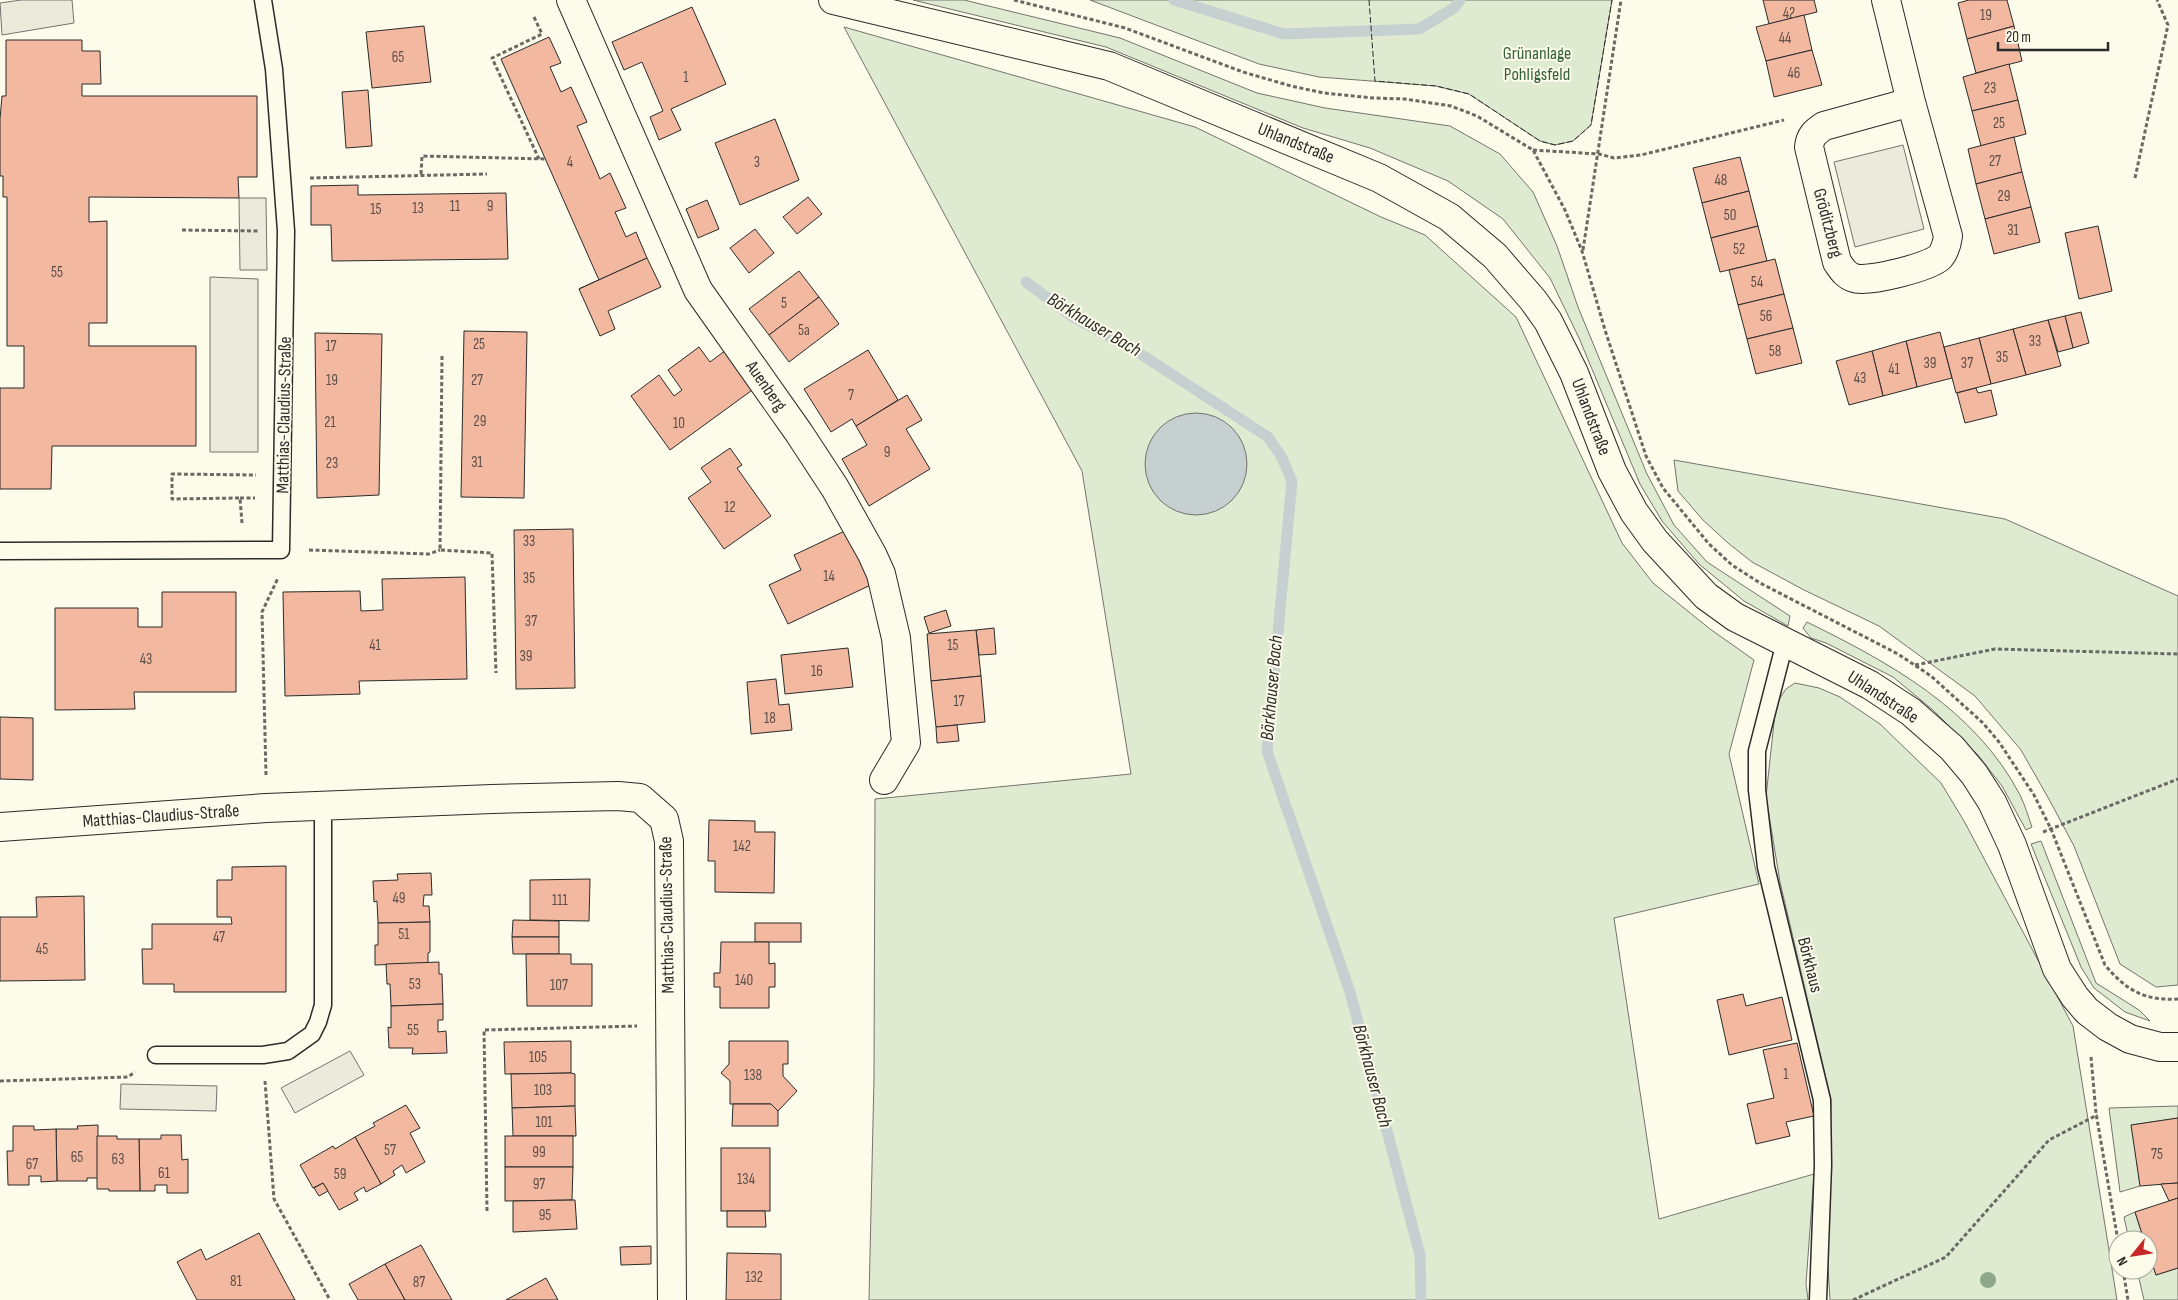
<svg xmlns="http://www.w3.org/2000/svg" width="2178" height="1300" font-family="'Sofia Sans Condensed',sans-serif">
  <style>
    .green { fill: #deebd1; stroke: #74746e }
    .parking { fill: #eceadb; stroke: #74746e }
    .water { fill: #c7d0d0; stroke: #74746e }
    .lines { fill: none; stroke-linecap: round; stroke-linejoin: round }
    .stream { stroke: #c7d0d0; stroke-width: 11 }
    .building { fill: #f2b8a0; stroke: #2b2b2b }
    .service-casing { stroke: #2b2b2b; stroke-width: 19 }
    .minor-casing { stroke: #2b2b2b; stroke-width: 30 }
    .path { stroke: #6a6964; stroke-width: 3; stroke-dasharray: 4 2.5; stroke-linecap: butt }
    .service { stroke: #fdfbea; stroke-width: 16 }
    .minor { stroke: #fdfbea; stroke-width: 28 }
    .fence { stroke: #2b2b2b; stroke-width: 1; stroke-dasharray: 6 2.5; stroke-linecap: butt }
    .tree { fill: #8ea78a }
    .labels { text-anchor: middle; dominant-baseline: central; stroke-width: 4; stroke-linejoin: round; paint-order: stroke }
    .number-label { font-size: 15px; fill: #5d4e48 }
    .park-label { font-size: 18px; fill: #34623c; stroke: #fdfbea }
    .street-label { font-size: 18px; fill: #2b2b2b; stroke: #fdfbea }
    .water-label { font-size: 19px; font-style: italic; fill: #2b2b2b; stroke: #fdfbea }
  </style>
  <rect width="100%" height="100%" fill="#fdfbea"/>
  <!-- green -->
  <g class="green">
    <path d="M913,0H964L1120,38L1257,93L1325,108L1450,126L1500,154L1533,192L1557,246L1578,307L1647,474L1674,525L1707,562L1790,616L1788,626L1744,601L1699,564L1662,521L1640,484L1579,338L1550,278L1503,219L1448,181L1370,148L1303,128L1106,47Z"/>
    <path d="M1090,0H1612L1591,125L1573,141L1555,145L1540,141L1469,94L1436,86L1319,77L1259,64Z"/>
    <path d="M844,27L1195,127L1381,217L1425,235L1516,317L1622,543L1653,583L1710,629L1754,660L1729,754L1759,884L1614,918L1659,1219L1814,1174L1806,1284L1808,1300H869L874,1078L875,799L1131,774L1082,471Z"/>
    <path d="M1674,460L2005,519L2178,596V985L2156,987L2120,964L2074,846L2050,801L2021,750L1975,696L1879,626L1804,590L1752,562L1728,543L1703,520L1678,491Z"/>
    <path d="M1807,622C1890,663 1975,709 2020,795C2025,805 2028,816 2032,827L2026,830L2002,786L1978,755L1933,710L1893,677L1826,643L1811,638L1803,628Z"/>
    <path d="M1795,683L1819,688L1840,697L1880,724L1941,783L1964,821L2073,1026L2117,1300H1830L1828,1267L1831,1100L1780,882L1766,797L1776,704L1786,689Z"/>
    <path d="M2041,841L2096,983L2139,1010L2150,1021L2125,1012L2094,988L2081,967L2031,844Z"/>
    <path d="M2178,1106V1118L2132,1125L2140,1186L2120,1192L2109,1108Z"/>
    <path d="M2135,1212L2144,1240H2129L2124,1217Z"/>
    <path d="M2148,1251L2156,1275L2178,1268V1300H2144L2137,1270H2148Z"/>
  </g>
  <!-- parking -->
  <g class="parking">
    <path d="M21,0H72L74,23L2,35L0,3Z"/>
    <path d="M1903,145L1924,229L1855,247L1834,162Z"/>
    <path d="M239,198H266L267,270H240Z"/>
    <path d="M210,277L258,279V452H210Z"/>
    <path d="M350,1051L364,1075L295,1113L281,1088Z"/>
    <path d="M121,1084L217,1086L216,1111L120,1109Z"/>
  </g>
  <!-- water -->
  <circle class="water" cx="1196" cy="464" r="51"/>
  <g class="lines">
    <!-- stream -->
    <g class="stream">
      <path d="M1174,0L1284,34L1419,29L1454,8L1460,0"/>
      <path d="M1026,282L1073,317L1136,351L1268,437L1281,456L1292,481L1267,751L1350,992L1420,1255L1421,1300"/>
    </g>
  </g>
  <!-- building -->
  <g class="building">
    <path d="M1763,0H1814L1817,12L1769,24Z"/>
    <path d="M1969,0H2007L2014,26L1967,39L1958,3Z"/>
    <path d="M692,7L726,84L671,109L681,130L659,140L650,117L663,111L642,62L624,70L612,42Z"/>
    <path d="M1804,15L1812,50L1766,61L1756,27Z"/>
    <path d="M424,26L431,82L372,88L366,32Z"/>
    <path d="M2014,26L2022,61L1976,73L1967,39Z"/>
    <path d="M549,37L561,63L550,67L561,92L571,87L587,122L577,126L595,167L600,179L610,173L626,208L615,212L626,237L636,232L647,258L579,289L599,280L501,59Z"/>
    <path d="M6,40H82V51H100L101,84H82V96H257V177H238L239,198L89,197V222L107,221V323H89V346H196V446H52L51,489H0V388H24V346H7V197H3V176H0V119L2,96H6Z"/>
    <path d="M1812,50L1822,85L1774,97L1766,61Z"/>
    <path d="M2009,64L2018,100L1972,111L1963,77Z"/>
    <path d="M368,90L372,146L346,148L342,92Z"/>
    <path d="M2018,100L2026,134L1981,146L1972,111Z"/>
    <path d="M775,119L799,180L740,205L715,143Z"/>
    <path d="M2014,137L2022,172L1976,184L1968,149Z"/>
    <path d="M1740,157L1749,191L1702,203L1693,168Z"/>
    <path d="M2022,172L2031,207L1985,219L1976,184Z"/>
    <path d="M358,185V195L506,193L508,259L332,261L331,225H311V186Z"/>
    <path d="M1749,191L1758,226L1711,238L1702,203Z"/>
    <path d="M808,197L822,214L797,234L783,217Z"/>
    <path d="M707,200L719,229L698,238L686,209Z"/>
    <path d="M2031,207L2040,242L1994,254L1985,219Z"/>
    <path d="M1758,226L1767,261L1720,272L1711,238Z"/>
    <path d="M2098,226L2112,291L2079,299L2065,233Z"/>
    <path d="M755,229L774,253L749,273L730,248Z"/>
    <path d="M647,258L661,287L608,311L615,329L600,336L579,289Z"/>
    <path d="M1775,259L1784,294L1738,305L1729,270Z"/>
    <path d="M799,271L819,297L769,335L749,309Z"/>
    <path d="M1784,294L1793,328L1747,339L1738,305Z"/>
    <path d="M819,297L839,324L789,362L769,335Z"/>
    <path d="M2081,312L2089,343L2073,348L2065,316Z"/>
    <path d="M2065,316L2073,348L2058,352L2048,320Z"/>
    <path d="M2048,320L2061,366L2026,375L2013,329Z"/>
    <path d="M1793,328L1802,363L1756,374L1747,339Z"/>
    <path d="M2013,329L2026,375L1991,384L1979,338Z"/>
    <path d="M464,331L527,332L524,498L461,497Z"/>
    <path d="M1940,332L1952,378L1917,387L1906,341Z"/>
    <path d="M315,333L382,334L379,495L317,498Z"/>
    <path d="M1979,338L1991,384L1956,393L1944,347Z"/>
    <path d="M1906,341L1917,387L1883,396L1872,351Z"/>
    <path d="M699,347L710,362L726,350L755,388L670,450L631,396L659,375L674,396L682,390L668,370Z"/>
    <path d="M868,350L898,400L856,426L852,419L831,432L804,389Z"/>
    <path d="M1872,351L1883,396L1849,405L1836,361Z"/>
    <path d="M1976,388L1978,393L1991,390L1997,415L1965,423L1957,393Z"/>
    <path d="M907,395L922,420L906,429L930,469L869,506L842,459L867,445L856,426Z"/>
    <path d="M730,448L742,465L737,468L771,516L724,549L688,498L711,482L701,468Z"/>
    <path d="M573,529L575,688L516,689L514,530Z"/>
    <path d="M849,529L875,583L788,624L769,585L801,570L794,555Z"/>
    <path d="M465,577L467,679L359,681L360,694L285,696L283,592L360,591L361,611L383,610L382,579Z"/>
    <path d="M162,592H236V692H134L135,709L55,710V608H138V627H162Z"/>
    <path d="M946,610L951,626L929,633L924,617Z"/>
    <path d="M994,628L996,654L979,655L976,630Z"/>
    <path d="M976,630L981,676L931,681L927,634Z"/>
    <path d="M848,648L853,687L785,694L781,655Z"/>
    <path d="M981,676L985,722L936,727L931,681Z"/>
    <path d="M776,679L779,705L789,704L792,730L751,734L747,682Z"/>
    <path d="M0,717L33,718V780L0,779Z"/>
    <path d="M957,725L959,741L937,743L936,727Z"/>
    <path d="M709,820L755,821V832H775L774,893L715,892V861H708Z"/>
    <path d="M286,866V992H174V984H143L142,949H152V924H232L231,917H217V880H232V867Z"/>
    <path d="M431,873L432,895H424L423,906H429L430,922L378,923L377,901L374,902L373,881L398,880L397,874Z"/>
    <path d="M590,879L589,921L530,920V880Z"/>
    <path d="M84,896L85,980L0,981V917H37L36,897Z"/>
    <path d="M513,920L559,921V937H512Z"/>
    <path d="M430,922V952L428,953V963L375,965V945H378V923Z"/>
    <rect x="755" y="923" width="46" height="19"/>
    <path d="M512,937H559V954H513Z"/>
    <path d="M721,942H769V964L775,963V987H769V1008H720V987H714V973H720Z"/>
    <path d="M526,954H571V964H592V1006H527Z"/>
    <path d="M439,962V974H442L443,1004L391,1006L390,984H387L386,964Z"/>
    <path d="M1743,994L1746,1006L1782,997L1792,1040L1729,1055L1717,1000Z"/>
    <path d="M443,1004V1020H438V1032L446,1031L447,1053L412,1054L413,1048H389L388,1027L391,1028V1006Z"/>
    <path d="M571,1041V1073L505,1074L504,1042Z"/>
    <path d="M729,1041H788V1064H783V1076L797,1091L778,1111L771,1104H730V1081L721,1073L729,1064Z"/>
    <path d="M1797,1043L1814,1116L1786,1122L1790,1136L1756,1144L1747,1104L1774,1098L1763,1050Z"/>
    <path d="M571,1073L575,1074V1106L512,1108L511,1074Z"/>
    <path d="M733,1104H771L778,1111V1126H732Z"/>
    <path d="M406,1105L420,1128L410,1133L425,1162L406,1173L402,1165L393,1171L395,1175L381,1184L355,1137L375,1126L373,1123Z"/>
    <path d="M575,1106L576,1136H513L512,1108Z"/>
    <path d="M2178,1118V1183L2140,1186L2131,1125Z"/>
    <path d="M98,1125V1178H87V1181H57L56,1129H78L77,1126Z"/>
    <path d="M13,1126H34V1130L56,1129L57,1181L41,1182V1176H29V1185H8L7,1151H13Z"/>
    <path d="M161,1135H181L182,1160L188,1159V1193H167V1185H155V1191H140L139,1139H161Z"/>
    <path d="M97,1136H117V1139H139L140,1191H109V1189H97Z"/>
    <rect x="505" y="1136" width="68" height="31"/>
    <path d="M355,1137L381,1184L366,1192L364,1187L354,1193L358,1200L339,1210L323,1183L313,1188L300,1165L333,1146L335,1149Z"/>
    <rect x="721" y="1148" width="49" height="63"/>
    <path d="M505,1167H573L572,1200L505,1201Z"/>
    <path d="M323,1183L328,1191L319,1196L314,1188Z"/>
    <path d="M2178,1183V1198L2169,1201L2161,1184Z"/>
    <path d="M2178,1198V1268L2156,1275L2148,1251V1240H2144L2135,1212Z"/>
    <path d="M575,1200L577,1229L513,1232V1201Z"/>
    <path d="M727,1211H765L766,1227H727Z"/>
    <path d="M259,1233L295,1300H197L177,1262L201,1249L206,1260Z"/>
    <path d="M421,1245L452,1300H405L385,1264Z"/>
    <path d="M651,1246V1264L621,1265L620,1247Z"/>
    <path d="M727,1253L781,1254V1300H726Z"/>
    <path d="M385,1264L405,1300H358L349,1284Z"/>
    <path d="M546,1278L558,1300H506Z"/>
  </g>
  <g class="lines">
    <!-- service casing -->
    <g class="service-casing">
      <g id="service">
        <path d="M0,551L281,550L286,231L274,69L263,0"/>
        <path d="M1785,642L1757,751V790L1766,867L1822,1100L1823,1165L1818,1300"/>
        <path d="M156,1055H263L288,1051L312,1034L318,1022L323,1005V807"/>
      </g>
    </g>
    <!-- minor casing -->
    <g class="minor-casing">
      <g id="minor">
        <path d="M571,0L698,290L799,433L835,488L872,554L881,574L896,638L906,743L884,780"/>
        <path d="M833,0L1109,66L1379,178L1449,217L1495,256L1533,300L1548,321L1574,373L1612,471L1634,512L1655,541L1706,596L1735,617L1870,685L1911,712L1952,748L1974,774L1992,802L2012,845L2057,969L2075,997L2087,1011L2108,1027L2130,1039L2160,1047H2178"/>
        <path d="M1886,0L1911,102L1948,236C1947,243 1945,251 1940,257C1930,267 1867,283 1854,278C1845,275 1842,269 1837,262L1809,147C1810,136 1815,132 1824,126L1911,102"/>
        <path d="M0,827L266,808L492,799L618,796L640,798L664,819L669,841L672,1300"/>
      </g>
    </g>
    <!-- path -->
    <g class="path">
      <path d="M1014,0L1125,28L1243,72L1291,86L1324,93L1373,98L1405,99L1451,106L1477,116L1533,150L1565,210L1582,251L1605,330L1646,456L1663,488L1709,544L1732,565L1760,583L1898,654L1931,676L1983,723L1999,742L2034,795L2051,829L2105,965C2126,990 2144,1001 2178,999"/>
      <path d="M534,17L542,34L492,58L539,159"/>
      <path d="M1533,150L1599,154L1614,158L1641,155L1784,120"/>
      <path d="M421,174L422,156L546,159"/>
      <path d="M310,178L487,174"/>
      <path d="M2135,178L2168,25L2157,0"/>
      <path d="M182,230L258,231"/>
      <path d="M1583,250L1621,0"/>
      <path d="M442,356L440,550L492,553L496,673"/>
      <path d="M240,498H255"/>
      <path d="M242,523L240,498L172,499V474L256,475"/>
      <path d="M309,550L429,554L440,550"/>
      <path d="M1915,665L1995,649L2178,654"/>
      <path d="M266,775L262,612L278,578"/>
      <path d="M2043,832L2178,779"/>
      <path d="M2091,1057L2096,1113L2118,1241"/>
      <path d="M0,1081L128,1077L135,1072"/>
      <path d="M265,1081L274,1199L330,1300"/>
      <path d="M487,1211L484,1030L637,1026"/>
      <path d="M2123,1270L2128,1300"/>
      <path d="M1853,1300L1946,1257L2049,1140L2097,1115"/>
    </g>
    <!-- service -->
    <use href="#service" class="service"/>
    <!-- minor -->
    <use href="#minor" class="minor"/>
    <!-- fence -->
    <path class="fence" d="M1369,0L1375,81L1436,86L1469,94L1540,141L1555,145L1573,141L1591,125L1612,0"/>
  </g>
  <!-- trees -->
  <circle class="tree" cx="1988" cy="1280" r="8"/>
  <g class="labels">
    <!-- number labels -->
    <g class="number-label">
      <text x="1789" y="13">42</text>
      <text x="1986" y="15">19</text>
      <text x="1785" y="38">44</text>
      <text x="398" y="57">65</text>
      <text x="1794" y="73">46</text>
      <text x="686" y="77">1</text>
      <text x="1990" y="88">23</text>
      <text x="1999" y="123">25</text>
      <text x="1995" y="161">27</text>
      <text x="570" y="162">4</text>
      <text x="757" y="162">3</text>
      <text x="1721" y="180">48</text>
      <text x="2004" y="196">29</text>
      <text x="455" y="206">11</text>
      <text x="490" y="206">9</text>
      <text x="418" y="208">13</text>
      <text x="376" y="209">15</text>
      <text x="1730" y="215">50</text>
      <text x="2013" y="230">31</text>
      <text x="1739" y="249">52</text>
      <text x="57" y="272">55</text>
      <text x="1757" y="282">54</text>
      <text x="784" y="303">5</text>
      <text x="1766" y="316">56</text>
      <text x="804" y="330">5a</text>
      <text x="2035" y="341">33</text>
      <text x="479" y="344">25</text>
      <text x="331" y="346">17</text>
      <text x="1775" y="351">58</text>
      <text x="2002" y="357">35</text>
      <text x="1930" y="363">39</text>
      <text x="1967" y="363">37</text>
      <text x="1894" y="369">41</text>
      <text x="1860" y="378">43</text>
      <text x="332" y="380">19</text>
      <text x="477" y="380">27</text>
      <text x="851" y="395">7</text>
      <text x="480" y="421">29</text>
      <text x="330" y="422">21</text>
      <text x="679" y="423">10</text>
      <text x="887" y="452">9</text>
      <text x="477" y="462">31</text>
      <text x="332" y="463">23</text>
      <text x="730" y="507">12</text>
      <text x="529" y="541">33</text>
      <text x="829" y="576">14</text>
      <text x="529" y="578">35</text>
      <text x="531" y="621">37</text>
      <text x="375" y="645">41</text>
      <text x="953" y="645">15</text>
      <text x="526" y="656">39</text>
      <text x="146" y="659">43</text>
      <text x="817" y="671">16</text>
      <text x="959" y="701">17</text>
      <text x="770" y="718">18</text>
      <text x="742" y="846">142</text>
      <text x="399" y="898">49</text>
      <text x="560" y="900">111</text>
      <text x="404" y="934">51</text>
      <text x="219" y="937">47</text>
      <text x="42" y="949">45</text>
      <text x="744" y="980">140</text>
      <text x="415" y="984">53</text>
      <text x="559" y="985">107</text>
      <text x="413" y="1030">55</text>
      <text x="538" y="1057">105</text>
      <text x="1786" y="1074">1</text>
      <text x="753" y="1075">138</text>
      <text x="543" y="1090">103</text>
      <text x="544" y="1122">101</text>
      <text x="390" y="1150">57</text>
      <text x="539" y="1152">99</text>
      <text x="2157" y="1154">75</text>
      <text x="77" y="1157">65</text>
      <text x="118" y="1159">63</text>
      <text x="32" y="1164">67</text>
      <text x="164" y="1173">61</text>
      <text x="340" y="1174">59</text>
      <text x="746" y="1179">134</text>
      <text x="539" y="1184">97</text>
      <text x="545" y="1215">95</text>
      <text x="754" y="1277">132</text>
      <text x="236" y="1281">81</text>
      <text x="419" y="1282">87</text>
    </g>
    <!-- park labels -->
    <g class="park-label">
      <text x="1537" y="53">Grünanlage<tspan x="1537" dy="21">Pohligsfeld</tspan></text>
    </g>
    <!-- street labels -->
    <g class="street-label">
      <text transform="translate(1296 143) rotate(22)">Uhlandstraße</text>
      <text transform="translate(1828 223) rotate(75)">Gröditzberg</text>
      <text transform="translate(766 386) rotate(55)">Auenberg</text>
      <text transform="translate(284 415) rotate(-89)">Matthias-Claudius-Straße</text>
      <text transform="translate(1591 417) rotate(69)">Uhlandstraße</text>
      <text transform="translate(1883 697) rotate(33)">Uhlandstraße</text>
      <text transform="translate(161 816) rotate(-4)">Matthias-Claudius-Straße</text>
      <text transform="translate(667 915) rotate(-91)">Matthias-Claudius-Straße</text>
      <text transform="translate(1810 965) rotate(76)">Börkhaus</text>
    </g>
    <!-- water labels -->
    <g class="water-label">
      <text transform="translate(1094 325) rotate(31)">Börkhauser Bach</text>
      <text transform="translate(1272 688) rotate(-85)">Börkhauser Bach</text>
      <text transform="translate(1372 1076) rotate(75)">Börkhauser Bach</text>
    </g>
  </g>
  <!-- north arrow -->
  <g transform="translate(2133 1255) rotate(240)"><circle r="24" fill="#fdfbea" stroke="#a9a89e"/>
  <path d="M0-4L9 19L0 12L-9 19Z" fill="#c62828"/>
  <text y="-8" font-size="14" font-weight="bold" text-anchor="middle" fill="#2b2b2b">N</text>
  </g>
  <!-- scale -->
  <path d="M1998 42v8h110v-8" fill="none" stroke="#2b2b2b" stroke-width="2.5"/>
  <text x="2006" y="42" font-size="15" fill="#2b2b2b" stroke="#fdfbea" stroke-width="4" paint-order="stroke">20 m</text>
</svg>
